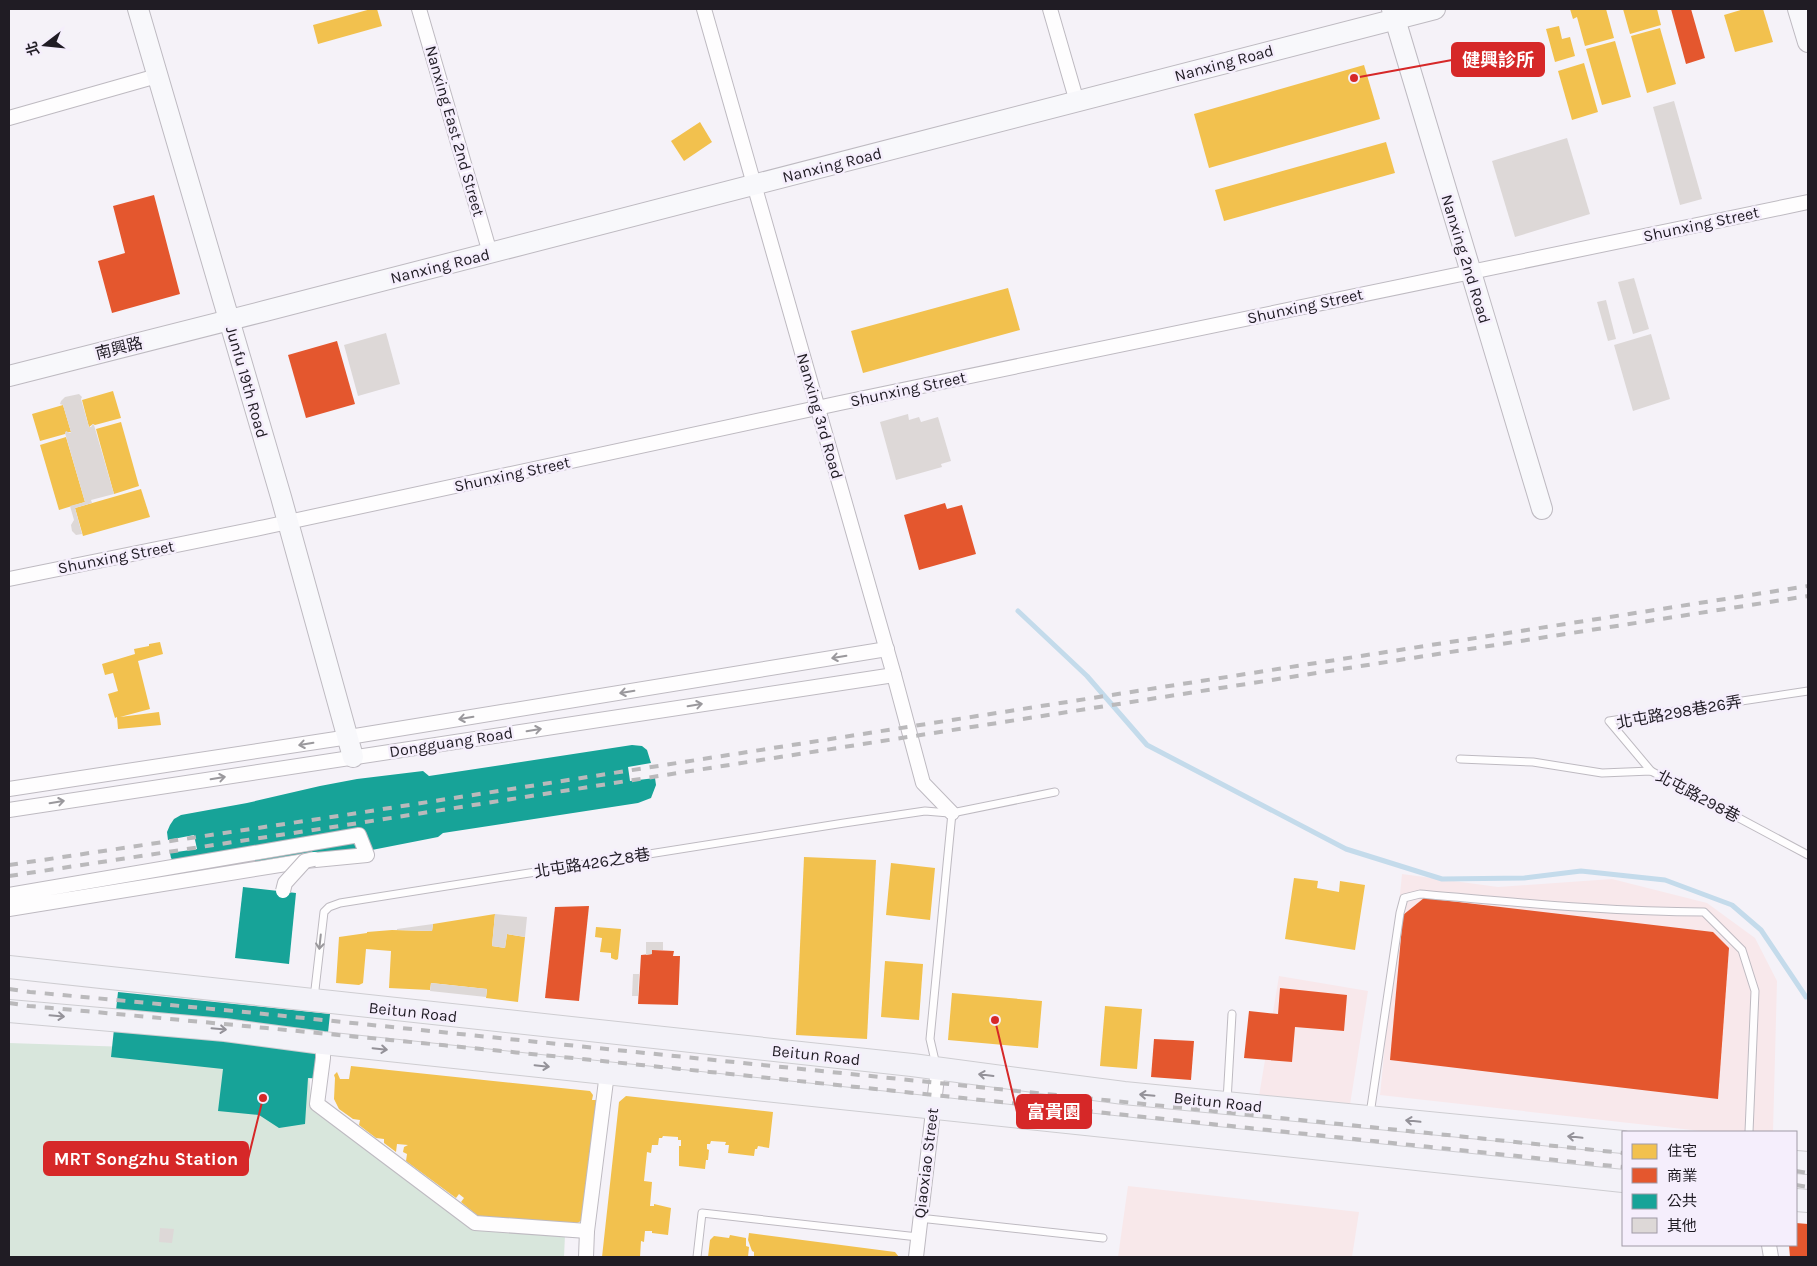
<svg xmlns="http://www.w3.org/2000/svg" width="1817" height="1266" font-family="Karla,'Noto Sans TC',sans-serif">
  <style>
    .commercial { fill: #f8e8eb }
    .education { fill: #f8e8ea }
    .green { fill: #d8e6dc }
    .homes { fill: #f2c14e }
    .shops { fill: #e4572e }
    .public { fill: #17a398 }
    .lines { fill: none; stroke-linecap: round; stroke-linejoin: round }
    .stream { stroke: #c4dbeb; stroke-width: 5 }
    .building { fill: #ddd8d7 }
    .lane-casing { stroke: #bebac1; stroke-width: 9 }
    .street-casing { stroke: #bebac1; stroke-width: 16 }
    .secondary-casing { stroke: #bebac1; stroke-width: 22 }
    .primary-casing { stroke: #cecdd1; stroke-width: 24 }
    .lane { stroke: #fefdfe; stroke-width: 7 }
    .street { stroke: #fefdfe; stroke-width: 14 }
    .secondary { stroke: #f8f8fb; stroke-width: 20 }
    .primary { stroke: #f3f2f8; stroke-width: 22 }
    .rail { stroke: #bab9bb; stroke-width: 4; stroke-dasharray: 9 9; stroke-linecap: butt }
    .street-bridge-casing { stroke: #bebac1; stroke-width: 16; stroke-linecap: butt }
    .street-bridge { stroke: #fefdfe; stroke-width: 14 }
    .oneway { stroke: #9a989c }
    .oneway2 { stroke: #949299 }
    .labels { text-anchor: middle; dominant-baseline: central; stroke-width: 5; stroke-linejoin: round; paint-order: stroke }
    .street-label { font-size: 16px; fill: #201c24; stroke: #f5eefc }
    .leader { fill: none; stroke: #d62828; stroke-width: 2 }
    .callout-dot { fill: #d62828; stroke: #f5eefc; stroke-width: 2 }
    .callout { fill: #d62828; stroke: #d62828; stroke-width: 2 }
    .callout-label { font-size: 18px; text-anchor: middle; font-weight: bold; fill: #fff }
  </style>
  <rect width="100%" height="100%" fill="#f5f2f8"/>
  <!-- commercial -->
  <g class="commercial">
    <path d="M1402,874L1498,887L1612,879L1707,903L1755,938L1777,981L1773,1132H1710L1380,1095Z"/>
    <path d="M1279,976L1368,991L1349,1111L1259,1096Z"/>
  </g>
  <!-- education -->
  <path class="education" d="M1128,1186L1359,1212L1352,1257H1118Z"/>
  <!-- green -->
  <path class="green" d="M9,1043L307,1053L311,1098L476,1224L565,1235L564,1257H9Z"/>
  <!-- homes -->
  <g class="homes">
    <path d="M371,9H377L382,26L318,44L313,25Z"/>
    <path d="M1570,9H1606L1614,38L1585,46L1577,17L1573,19Z"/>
    <path d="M1623,9H1657L1661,25L1630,34Z"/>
    <path d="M1744,9H1763L1773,42L1735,52L1724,15Z"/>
    <path d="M1559,26L1562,39L1570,37L1575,56L1555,62L1546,29Z"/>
    <path d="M1660,28L1676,84L1647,93L1631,36Z"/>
    <path d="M1615,41L1631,97L1602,105L1586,49Z"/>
    <path d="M1584,63L1598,112L1572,120L1558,71Z"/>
    <path d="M1364,65L1380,119L1209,168L1194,114Z"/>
    <path d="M700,122L712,142L684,161L671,141Z"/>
    <path d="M1386,142L1395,173L1224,221L1215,190Z"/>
    <path d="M1008,288L1020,330L863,373L851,331Z"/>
    <path d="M113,391L121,418L95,425L93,424L89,427L82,400Z"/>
    <path d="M63,405L71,432H66L65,434L40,441L32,414Z"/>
    <path d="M121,422L139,486L114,494L96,429Z"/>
    <path d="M66,437L85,502L59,510L40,445Z"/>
    <path d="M141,489L150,517L83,536L75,508Z"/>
    <path d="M160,642L163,654L138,661L150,709L120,717L159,712L161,725L118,729L117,717L115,718L108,694L118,691L113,673L105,675L102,664L135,654L134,649L149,646V644Z"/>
    <path d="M804,857L876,860L867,1039L796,1035Z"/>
    <path d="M891,863L935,868L930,920L886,915Z"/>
    <path d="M1294,878L1318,881L1317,888L1339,892L1340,881L1365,885L1355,950L1285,939Z"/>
    <path d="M495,914L492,946L505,948L507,934L525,937L518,1002L486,998L487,989L431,983L430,990L389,988L391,951L366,949L363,983L359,985L336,983L339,937L367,933V932L392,930L432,931L433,924Z"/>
    <path d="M596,927L621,929L618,959L616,960L611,958V953L600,952L602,938L595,937Z"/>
    <path d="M885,961L923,964L919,1020L881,1017Z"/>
    <path d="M952,993L1042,1001L1038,1048L948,1040Z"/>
    <path d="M1105,1006L1142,1009L1137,1069L1100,1066Z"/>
    <path d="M351,1066L590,1091L593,1095L592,1100H598L585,1219L569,1227L478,1216L461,1202L464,1198L459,1194L456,1198L406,1161L407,1154L403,1152L404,1147L408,1145L397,1144L396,1152L384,1143V1139L376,1138L359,1125L360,1120L353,1119L339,1109L334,1099L335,1078L334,1075L337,1072L340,1079H349Z"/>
    <path d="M626,1096L773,1112L769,1148L758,1146L757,1149H755L754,1156L728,1153L729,1145H725L726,1142L711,1141L710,1144H707V1149L709,1150L708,1160H706L705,1169L679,1166V1146H681V1140H678V1137L663,1136L662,1138H659L658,1145H652L651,1153L647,1152L644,1181L652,1182L650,1206H654V1204L671,1208L668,1235L652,1233V1231H645L644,1242L641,1241L640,1257H602L619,1102Z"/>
    <path d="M749,1233L895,1252L899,1257H754V1252L752,1251L748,1240Z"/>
    <path d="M730,1235L746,1238V1246L749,1247L748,1257H708L710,1240L714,1236L729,1238Z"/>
  </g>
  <!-- shops -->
  <g class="shops">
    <path d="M1671,9H1691L1705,58L1686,64Z"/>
    <path d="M154,195L180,294L112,313L98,261L125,253L113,206Z"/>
    <path d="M337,341L355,404L306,418L288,355Z"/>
    <path d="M945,503L947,509L962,505L976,554L919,570L904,515Z"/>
    <path d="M1424,898L1713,932L1729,948L1718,1099L1390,1060L1403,915Z"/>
    <path d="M589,906L579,1001L545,998L555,907Z"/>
    <path d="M652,950L674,951L673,956H680L678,1005L638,1004L641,955L652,954Z"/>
    <path d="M1280,988L1347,995L1344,1031L1295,1027L1292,1062L1244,1058L1249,1011L1278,1014Z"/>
    <path d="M1154,1039L1194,1041L1191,1080L1151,1077Z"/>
    <path d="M1796,1223L1808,1224V1257H1790L1789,1245H1796Z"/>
  </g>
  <!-- public -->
  <g class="public">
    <path d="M632,745L642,746L647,750L651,763L628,767L630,781L655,778L656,785L651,798L638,803L443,833L438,837L326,859L190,872L180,869L171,858L170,853L197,849L194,835L168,840L167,832L170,825L174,819L181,815L247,803L320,786L357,779L423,771L429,776Z"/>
    <path d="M243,887L296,893L289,964L235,958Z"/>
    <path d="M118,992L330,1014L323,1079L308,1078L305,1124L279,1128L259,1115L218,1111L223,1069L111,1057Z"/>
  </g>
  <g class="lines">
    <!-- stream -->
    <path class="stream" d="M1018,611L1087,676L1147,745L1346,849L1442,879L1524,878L1581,871L1665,880L1732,905L1761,930L1806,997L1808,996"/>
  </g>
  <!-- building -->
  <g class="building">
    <path d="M1674,101L1702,199L1680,205L1653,107Z"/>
    <path d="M1567,138L1590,214L1515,237L1492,161Z"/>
    <path d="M1634,278L1649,329L1633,334L1618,282Z"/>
    <path d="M1606,300L1616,339L1608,341L1597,302Z"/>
    <path d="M386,333L400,384L358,396L344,345Z"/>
    <path d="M1651,334L1670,399L1633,411L1614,345Z"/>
    <path d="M79,394L82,397L81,399L89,427H91L93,424L94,425L114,494L91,500L92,503L75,508L82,534L76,535L72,531L71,525L74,520L70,506L85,502L65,433L66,431L70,433L71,432L63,405L60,404L61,401L65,397Z"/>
    <path d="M908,414L909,420L919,417L921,422L938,417L951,461L941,464L942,467L896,480L880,422Z"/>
    <path d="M495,914L527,917L525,937L507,934L505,948L492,946Z"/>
    <path d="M433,924L432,931L397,930V929Z"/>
    <path d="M646,942H663V950H652V954L646,955Z"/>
    <path d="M633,974H639L638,996H632Z"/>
    <path d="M431,983L487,989L486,997L430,991Z"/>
    <path d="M160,1228L174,1229L172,1243L159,1242Z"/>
  </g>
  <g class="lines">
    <!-- lane casing -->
    <g class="lane-casing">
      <g id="lane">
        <path d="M1460,759L1533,762L1602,773L1651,771L1808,855"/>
        <path d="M1651,771L1609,721L1808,691"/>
        <path d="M314,998L324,912L329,907L340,903L844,823L925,811L949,813"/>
        <path d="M936,1065L930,1039L952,813L1055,792"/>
        <path d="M1227,1101L1232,1014"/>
        <path d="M1370,1114L1400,913L1404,898L1420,894C1514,902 1609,912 1704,912L1742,950L1755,991L1749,1132"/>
        <path d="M919,1218L1103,1238"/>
        <path d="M697,1257L702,1213L918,1237"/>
      </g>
    </g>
    <!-- street casing -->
    <g class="street-casing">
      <g id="street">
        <path d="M419,9L490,253"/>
        <path d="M704,9L894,675L923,783L952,813"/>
        <path d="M1050,9L1077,102"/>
        <path d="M9,118L157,76"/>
        <path d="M9,579L265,527L840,403L1808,202"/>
        <path d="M9,789L349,737L887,649"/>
        <path d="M9,810L894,675"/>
        <path d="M9,895L359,835L367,855L305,861L9,909"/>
        <path d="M323,1043V1058L317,1104L475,1223L587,1231"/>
        <path d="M1769,1245L1771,1257"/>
        <path d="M586,1257L587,1231L607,1073"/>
        <path d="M916,1257L938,1069"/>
      </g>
    </g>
    <!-- secondary casing -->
    <g class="secondary-casing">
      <g id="secondary">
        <path d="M138,9L281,497L353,757"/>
        <path d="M1392,9L1542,509"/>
        <path d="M1798,9L1808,42"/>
        <path d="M9,376L265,311L1435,9"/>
      </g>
    </g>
    <!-- primary casing -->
    <g class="primary-casing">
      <g id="primary">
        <path d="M9,967L912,1065L1124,1093L1623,1142"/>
        <path d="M9,1011L225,1030L323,1043L1623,1181"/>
        <path d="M1796,1162L1808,1163"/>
        <path d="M1796,1200L1808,1201"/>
      </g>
    </g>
    <!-- lane -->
    <use href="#lane" class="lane"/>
    <!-- street -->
    <use href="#street" class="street"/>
    <!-- secondary -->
    <use href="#secondary" class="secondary"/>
    <!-- primary -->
    <use href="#primary" class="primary"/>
    <!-- rail -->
    <g class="rail">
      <path d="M9,865L345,815L1808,586"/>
      <path d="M9,876L346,825L1808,596"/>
      <path d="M9,989L30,992L245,1012L1623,1153"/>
      <path d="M9,1003L29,1006C561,1054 1092,1112 1623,1167"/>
      <path d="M1796,1171L1808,1173"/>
      <path d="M1796,1185L1808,1187"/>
    </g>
    <!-- street-bridge casing -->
    <g class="street-bridge-casing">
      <path id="street-bridge" d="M283,891L285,883L305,861L314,859"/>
    </g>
    <!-- street-bridge -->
    <use href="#street-bridge" class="street-bridge"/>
  </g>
  <!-- one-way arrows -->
  <defs><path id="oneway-shaft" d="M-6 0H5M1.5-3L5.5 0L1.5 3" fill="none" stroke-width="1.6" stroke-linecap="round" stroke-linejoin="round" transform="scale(1.25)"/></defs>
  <g class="oneway">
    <use href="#oneway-shaft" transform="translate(839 657) rotate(171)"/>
    <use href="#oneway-shaft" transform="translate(627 692) rotate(171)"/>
    <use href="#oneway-shaft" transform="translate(695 705) rotate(-9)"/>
    <use href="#oneway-shaft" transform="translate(466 718) rotate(171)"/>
    <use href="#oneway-shaft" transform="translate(534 730) rotate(-9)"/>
    <use href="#oneway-shaft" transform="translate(306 744) rotate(171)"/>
    <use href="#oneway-shaft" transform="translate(218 778) rotate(-9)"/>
    <use href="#oneway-shaft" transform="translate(57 802) rotate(-9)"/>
    <use href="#oneway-shaft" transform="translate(320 942) rotate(96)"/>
  </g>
  <g class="oneway2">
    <use href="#oneway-shaft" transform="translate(57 1016) rotate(5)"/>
    <use href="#oneway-shaft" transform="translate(219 1029) rotate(5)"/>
    <use href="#oneway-shaft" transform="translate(380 1049) rotate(6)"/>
    <use href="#oneway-shaft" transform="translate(542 1066) rotate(6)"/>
    <use href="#oneway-shaft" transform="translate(986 1075) rotate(-173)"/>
    <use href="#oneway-shaft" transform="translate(1147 1095) rotate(-175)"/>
    <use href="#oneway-shaft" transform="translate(1413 1121) rotate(-174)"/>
    <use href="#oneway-shaft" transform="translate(1575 1137) rotate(-174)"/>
  </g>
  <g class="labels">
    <!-- street labels -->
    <g class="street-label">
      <text transform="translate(1224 63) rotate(-15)">Nanxing Road</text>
      <text transform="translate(455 131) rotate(74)">Nanxing East 2nd Street</text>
      <text transform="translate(832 165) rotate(-14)">Nanxing Road</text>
      <text transform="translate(1701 224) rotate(-12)">Shunxing Street</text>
      <text transform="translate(1466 259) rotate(73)">Nanxing 2nd Road</text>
      <text transform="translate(440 266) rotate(-14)">Nanxing Road</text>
      <text transform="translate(1305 306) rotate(-12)">Shunxing Street</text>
      <text transform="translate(119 348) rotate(-14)">南興路</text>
      <text transform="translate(247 382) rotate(74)">Junfu 19th Road</text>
      <text transform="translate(908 389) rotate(-12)">Shunxing Street</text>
      <text transform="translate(820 416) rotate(74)">Nanxing 3rd Road</text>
      <text transform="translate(512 474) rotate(-12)">Shunxing Street</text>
      <text transform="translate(116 557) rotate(-11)">Shunxing Street</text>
      <text transform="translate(1679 712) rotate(-10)">北屯路298巷26弄</text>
      <text transform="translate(451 742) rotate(-9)">Dongguang Road</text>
      <text transform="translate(1698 796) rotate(28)">北屯路298巷</text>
      <text transform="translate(592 863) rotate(-9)">北屯路426之8巷</text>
      <text transform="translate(413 1012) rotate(6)">Beitun Road</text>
      <text transform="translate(816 1055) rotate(6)">Beitun Road</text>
      <text transform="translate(1218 1102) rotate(6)">Beitun Road</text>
      <text transform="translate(926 1163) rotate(-83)">Qiaoxiao Street</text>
    </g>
  </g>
  <!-- callouts -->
  <path class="leader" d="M1354 78L1452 60M995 1020L1017 1112M263 1098L248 1159"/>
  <g class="callout-dot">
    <circle cx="1354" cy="78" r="5"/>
    <circle cx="995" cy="1020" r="5"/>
    <circle cx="263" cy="1098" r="5"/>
  </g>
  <g class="callout">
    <rect x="1452" y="43" width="92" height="33" rx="5"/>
    <rect x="1017" y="1095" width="74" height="33" rx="5"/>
    <rect x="44" y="1142" width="204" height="33" rx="5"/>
  </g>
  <g class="callout-label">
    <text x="1498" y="66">健興診所</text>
    <text x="1054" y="1118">富貴園</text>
    <text x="146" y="1165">MRT Songzhu Station</text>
  </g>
  <!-- border -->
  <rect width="1817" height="1266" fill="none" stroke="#201c24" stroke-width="20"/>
  <!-- legend -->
  <rect x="1622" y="1131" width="175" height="115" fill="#f5eefc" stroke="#a09aa6"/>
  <rect x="1632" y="1144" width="25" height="15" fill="#f2c14e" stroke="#a09aa6"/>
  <text x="1667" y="1156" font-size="15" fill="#201c24">住宅</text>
  <rect x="1632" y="1168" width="25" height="15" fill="#e4572e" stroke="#a09aa6"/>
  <text x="1667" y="1181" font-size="15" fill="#201c24">商業</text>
  <rect x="1632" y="1194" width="25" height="15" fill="#17a398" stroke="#a09aa6"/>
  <text x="1667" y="1206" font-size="15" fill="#201c24">公共</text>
  <rect x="1632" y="1218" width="25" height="15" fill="#ddd8d7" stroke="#a09aa6"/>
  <text x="1667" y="1231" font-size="15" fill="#201c24">其他</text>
  <!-- north arrow -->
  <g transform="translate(45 45) rotate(254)" stroke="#f5eefc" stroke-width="4" paint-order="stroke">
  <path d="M0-4L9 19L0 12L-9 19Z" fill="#201c24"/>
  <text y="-8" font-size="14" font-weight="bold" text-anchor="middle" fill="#201c24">北</text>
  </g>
</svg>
